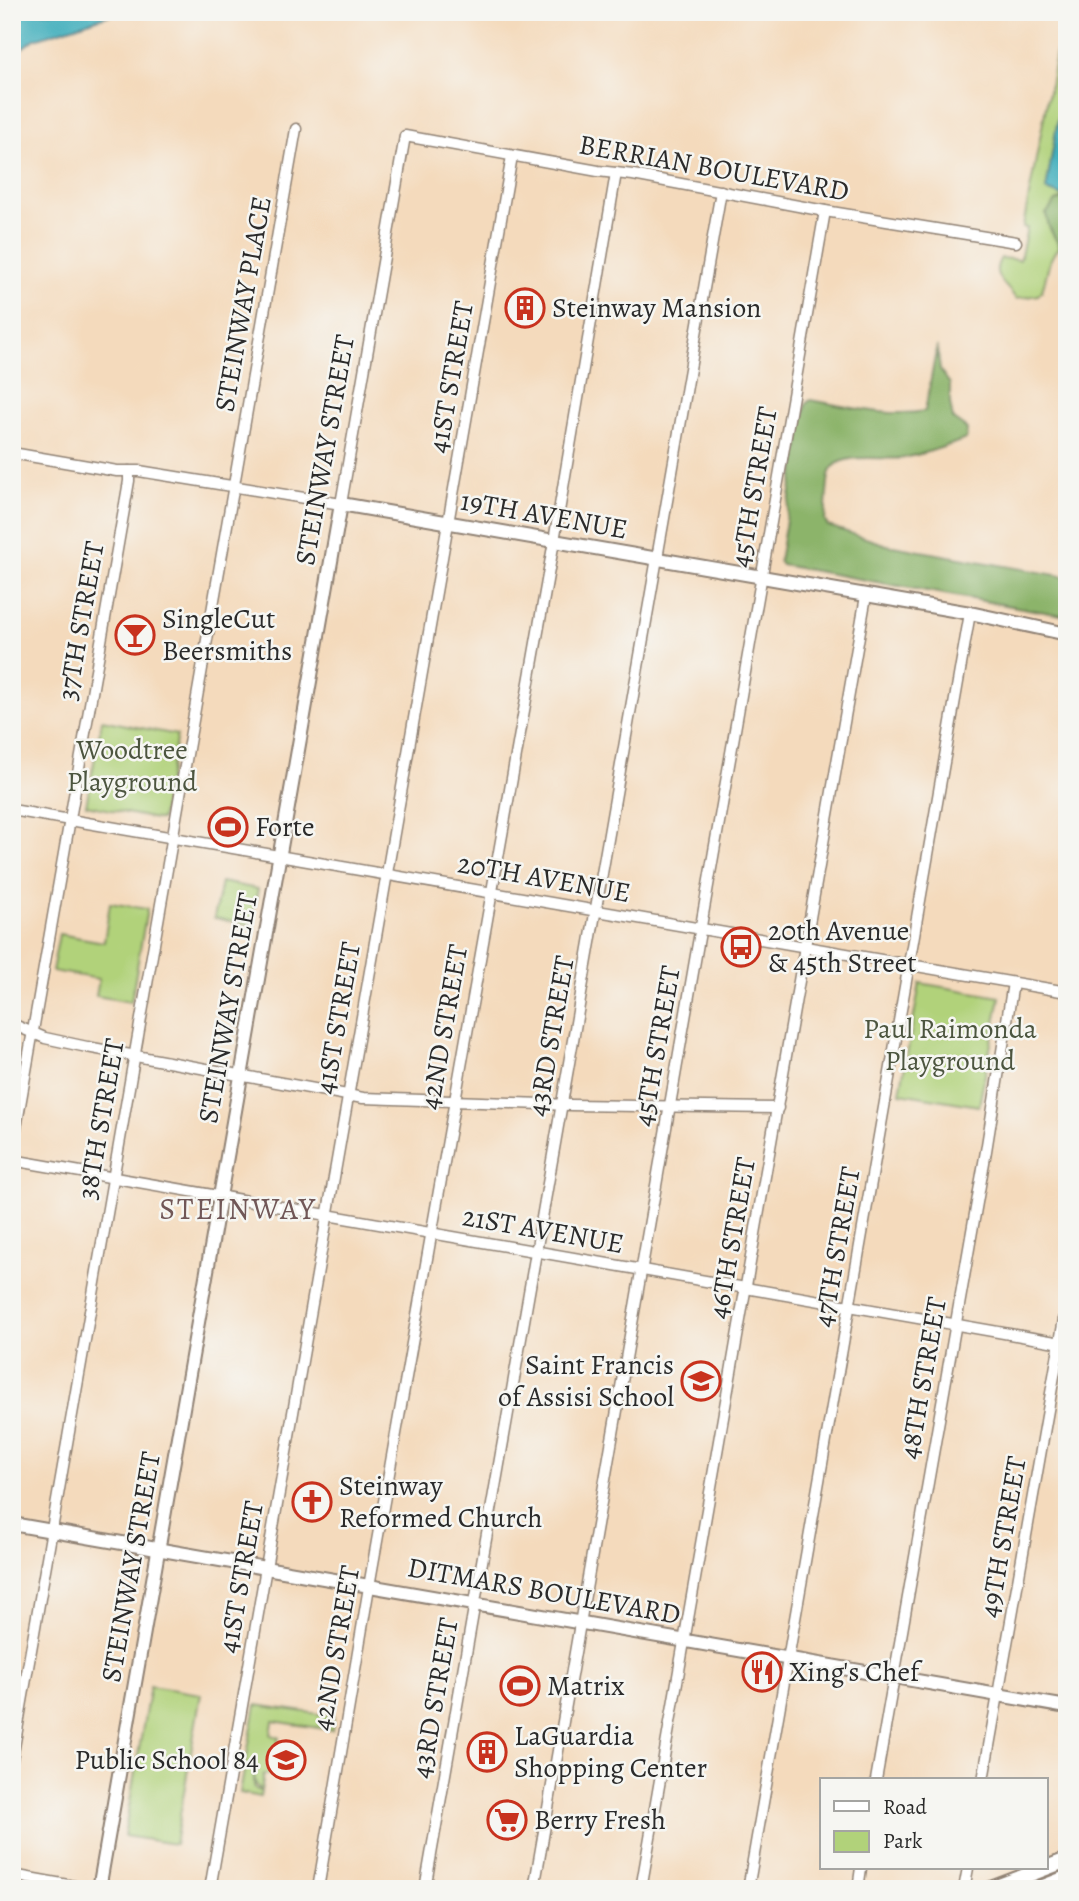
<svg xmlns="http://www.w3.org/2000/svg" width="1079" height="1901" font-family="Alegreya,serif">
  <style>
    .green { fill: #b1d27a; stroke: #6e7e52; stroke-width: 2 }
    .forest { fill: #8cb46a; stroke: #5c704a; stroke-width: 2 }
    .water { fill: #3faebc; stroke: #356c74; stroke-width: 2 }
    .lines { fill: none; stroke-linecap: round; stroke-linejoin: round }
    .minor-casing { stroke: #908274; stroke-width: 13 }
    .tertiary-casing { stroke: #908274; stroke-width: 16 }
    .secondary-casing { stroke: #908274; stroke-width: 18 }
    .motorway-casing { stroke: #908274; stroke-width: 21 }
    .minor { stroke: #fff; stroke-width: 10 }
    .tertiary { stroke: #fff; stroke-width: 12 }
    .secondary { stroke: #fff; stroke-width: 14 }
    .motorway { stroke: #fff; stroke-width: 18 }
    .labels { text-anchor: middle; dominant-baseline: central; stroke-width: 5; stroke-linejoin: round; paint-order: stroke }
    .street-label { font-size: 28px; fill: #2b2b2b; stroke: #f6f6f2 }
    .poi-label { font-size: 28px; fill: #2b2b2b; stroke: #f6f6f2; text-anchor: start }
    .park-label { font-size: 28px; fill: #4c553f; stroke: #f6f6f2 }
    .neighbourhood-label { font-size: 30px; letter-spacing: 2px; fill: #715757; stroke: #f6f6f2 }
  </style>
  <rect width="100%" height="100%" fill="#f6f6f2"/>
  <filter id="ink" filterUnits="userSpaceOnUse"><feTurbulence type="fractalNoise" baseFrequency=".0143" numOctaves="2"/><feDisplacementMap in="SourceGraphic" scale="14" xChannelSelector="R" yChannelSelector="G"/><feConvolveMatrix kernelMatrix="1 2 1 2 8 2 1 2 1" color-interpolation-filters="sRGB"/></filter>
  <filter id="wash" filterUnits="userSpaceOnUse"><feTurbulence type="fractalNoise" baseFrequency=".00686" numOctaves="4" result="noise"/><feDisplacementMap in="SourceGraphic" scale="28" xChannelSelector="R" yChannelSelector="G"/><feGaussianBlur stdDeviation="1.57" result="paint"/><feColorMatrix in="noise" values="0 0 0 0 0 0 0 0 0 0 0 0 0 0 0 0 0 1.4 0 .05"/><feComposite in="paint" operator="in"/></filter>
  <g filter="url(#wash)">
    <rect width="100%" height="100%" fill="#f4dabc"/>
    <!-- green -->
    <g class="green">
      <path d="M1064,12H1067V65L1046,189L1066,197L1056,201L1049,227L1060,247L1054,253L1050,261L1042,291L1038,295L1016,299C1006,283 989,277 1001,258L1020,260L1027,228L1023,227Z"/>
      <path d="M102,720L177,735L161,820L86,805Z"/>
      <path d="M221,882L258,889L251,925L214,918Z"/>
      <path d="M110,903L147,909L131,1002L96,996L99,979L52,971L59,934L104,942Z"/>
      <path d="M920,983L1000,997L979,1106L900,1093Z"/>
      <path d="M150,1686L201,1694L175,1844L124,1836Z"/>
      <path d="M256,1705L334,1716L332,1730L273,1721L271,1735L279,1737L272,1775L264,1774L261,1791L256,1785L254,1775V1788L261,1792L260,1797L240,1793Z"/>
    </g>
    <!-- forest -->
    <g class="forest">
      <path d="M1067,198V246L1060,247L1049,227L1046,214L1056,201Z"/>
      <path d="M937,346L940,370L950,384V403L953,419L967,429L966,439C945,447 924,454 903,458C885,461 839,450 830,472C827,479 826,511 825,521L828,526L887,545L1067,577V616L782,565L779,561L806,404L810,400C846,406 890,418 925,411Z"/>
    </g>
    <!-- water -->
    <g class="water">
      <path d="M12,12H119L35,39L12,55Z"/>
      <path d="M1067,65V197L1046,190Z"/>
    </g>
  </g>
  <g filter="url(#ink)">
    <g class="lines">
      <!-- minor casing -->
      <g class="minor-casing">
        <g id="minor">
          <path d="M12,453L117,471H139L341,504L405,136L598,171L633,175L825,211L1016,242"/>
          <path d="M12,810L1067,992"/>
          <path d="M12,1024L45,1038L87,1047L363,1098L571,1105L778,1108"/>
          <path d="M12,1151L129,481V471"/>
          <path d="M12,1160L1067,1344"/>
          <path d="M12,1759L296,129"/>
          <path d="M876,1780L986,1151L1013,983"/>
          <path d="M983,1780L1067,1302"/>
          <path d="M12,1875L90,1889"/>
          <path d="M210,1889L512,156"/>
          <path d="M318,1889L371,1575L554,541L616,173"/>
          <path d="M425,1889L721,191"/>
          <path d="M534,1889L825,211"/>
          <path d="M641,1889L866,596"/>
          <path d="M748,1889L970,613"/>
          <path d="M858,1889L861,1868"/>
          <path d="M964,1889L968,1868"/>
        </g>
      </g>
      <!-- tertiary casing -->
      <g class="tertiary-casing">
        <g id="tertiary">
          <path d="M12,1524L1067,1707"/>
          <path d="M99,1889L341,504L970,613L1067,634"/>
        </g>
      </g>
      <!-- secondary casing -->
      <g class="secondary-casing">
        <path id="secondary" d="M991,1889L1067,1860"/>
      </g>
      <!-- motorway casing -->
      <g class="motorway-casing">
        <path id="motorway" d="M1044,1889L1067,1880"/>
      </g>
      <!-- minor -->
      <use href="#minor" class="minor"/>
      <!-- tertiary -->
      <use href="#tertiary" class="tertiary"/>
      <!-- secondary -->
      <use href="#secondary" class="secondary"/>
      <!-- motorway -->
      <use href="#motorway" class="motorway"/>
    </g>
  </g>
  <!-- icons -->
  <defs>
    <g id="building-ring" transform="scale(2.0125)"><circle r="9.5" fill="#f6f6f2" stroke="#c8321e" stroke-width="1.5"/><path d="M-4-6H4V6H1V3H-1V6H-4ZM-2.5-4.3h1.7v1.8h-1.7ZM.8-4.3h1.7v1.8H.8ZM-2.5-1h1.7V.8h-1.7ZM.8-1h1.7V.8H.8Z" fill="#c8321e"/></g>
    <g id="bar-ring" transform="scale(2.0125)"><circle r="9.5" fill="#f6f6f2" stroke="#c8321e" stroke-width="1.5"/><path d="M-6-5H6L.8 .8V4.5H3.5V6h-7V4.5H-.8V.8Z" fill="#c8321e"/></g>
    <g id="stadium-ring" transform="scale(2.0125)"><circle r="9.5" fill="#f6f6f2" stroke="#c8321e" stroke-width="1.5"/><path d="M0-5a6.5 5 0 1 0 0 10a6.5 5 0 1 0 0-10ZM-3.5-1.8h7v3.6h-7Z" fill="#c8321e"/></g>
    <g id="bus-ring" transform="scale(2.0125)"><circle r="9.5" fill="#f6f6f2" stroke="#c8321e" stroke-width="1.5"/><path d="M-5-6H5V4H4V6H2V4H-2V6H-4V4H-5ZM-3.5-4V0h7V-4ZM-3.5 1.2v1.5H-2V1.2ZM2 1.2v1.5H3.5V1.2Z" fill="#c8321e"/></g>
    <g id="school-ring" transform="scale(2.0125)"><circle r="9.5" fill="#f6f6f2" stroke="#c8321e" stroke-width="1.5"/><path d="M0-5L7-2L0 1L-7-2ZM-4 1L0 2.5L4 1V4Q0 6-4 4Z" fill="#c8321e"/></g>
    <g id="church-ring" transform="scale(2.0125)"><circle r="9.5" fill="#f6f6f2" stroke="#c8321e" stroke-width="1.5"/><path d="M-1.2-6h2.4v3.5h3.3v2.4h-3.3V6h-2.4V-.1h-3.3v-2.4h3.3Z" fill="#c8321e"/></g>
    <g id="restaurant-ring" transform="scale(2.0125)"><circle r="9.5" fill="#f6f6f2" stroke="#c8321e" stroke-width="1.5"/><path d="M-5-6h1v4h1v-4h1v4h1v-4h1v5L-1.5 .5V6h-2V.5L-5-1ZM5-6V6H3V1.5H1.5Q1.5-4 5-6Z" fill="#c8321e"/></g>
    <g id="supermarket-ring" transform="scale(2.0125)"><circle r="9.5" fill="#f6f6f2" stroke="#c8321e" stroke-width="1.5"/><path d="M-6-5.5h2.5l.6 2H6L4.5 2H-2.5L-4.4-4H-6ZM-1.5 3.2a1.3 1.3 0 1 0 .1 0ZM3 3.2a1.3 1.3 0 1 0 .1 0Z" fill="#c8321e"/></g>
  </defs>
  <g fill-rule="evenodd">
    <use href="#building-ring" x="525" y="308"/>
    <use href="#bar-ring" x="135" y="635"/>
    <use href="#stadium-ring" x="228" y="827"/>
    <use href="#bus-ring" x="741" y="947"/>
    <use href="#school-ring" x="701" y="1381"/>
    <use href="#church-ring" x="312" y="1502"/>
    <use href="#restaurant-ring" x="762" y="1672"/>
    <use href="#stadium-ring" x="520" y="1686"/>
    <use href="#building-ring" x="487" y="1752"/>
    <use href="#school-ring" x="286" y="1760"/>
    <use href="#supermarket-ring" x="507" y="1820"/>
  </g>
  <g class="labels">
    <!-- street labels -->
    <g class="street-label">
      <text transform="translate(714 168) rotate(10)">BERRIAN BOULEVARD</text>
      <text transform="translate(243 304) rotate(-80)">STEINWAY PLACE</text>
      <text transform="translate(451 377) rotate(-80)">41ST STREET</text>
      <text transform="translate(325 450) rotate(-80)">STEINWAY STREET</text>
      <text transform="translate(754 487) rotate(-80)">45TH STREET</text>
      <text transform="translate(544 515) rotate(10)">19TH AVENUE</text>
      <text transform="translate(81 621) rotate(-80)">37TH STREET</text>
      <text transform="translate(544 878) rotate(10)">20TH AVENUE</text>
      <text transform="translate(228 1008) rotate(-80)">STEINWAY STREET</text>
      <text transform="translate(338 1018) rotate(-80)">41ST STREET</text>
      <text transform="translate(444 1027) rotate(-80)">42ND STREET</text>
      <text transform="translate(551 1036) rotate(-80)">43RD STREET</text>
      <text transform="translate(657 1046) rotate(-80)">45TH STREET</text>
      <text transform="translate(101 1119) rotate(-80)">38TH STREET</text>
      <text transform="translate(543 1230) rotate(10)">21ST AVENUE</text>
      <text transform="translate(732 1238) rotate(-80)">46TH STREET</text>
      <text transform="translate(837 1247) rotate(-80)">47TH STREET</text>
      <text transform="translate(923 1378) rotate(-80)">48TH STREET</text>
      <text transform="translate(1003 1537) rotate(-80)">49TH STREET</text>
      <text transform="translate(131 1567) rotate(-80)">STEINWAY STREET</text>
      <text transform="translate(241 1577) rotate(-80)">41ST STREET</text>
      <text transform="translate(544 1591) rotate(10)">DITMARS BOULEVARD</text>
      <text transform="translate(336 1648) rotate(-80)">42ND STREET</text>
      <text transform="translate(435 1698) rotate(-80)">43RD STREET</text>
    </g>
    <!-- poi labels -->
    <g class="poi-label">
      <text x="552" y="308">Steinway Mansion</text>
      <text x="162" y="619">SingleCut<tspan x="162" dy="32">Beersmiths</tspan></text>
      <text x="255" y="827">Forte</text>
      <text x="768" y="931">20th Avenue<tspan x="768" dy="32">&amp; 45th Street</tspan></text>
      <text x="674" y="1365" text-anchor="end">Saint Francis<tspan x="674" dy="32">of Assisi School</tspan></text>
      <text x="339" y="1486">Steinway<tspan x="339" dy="32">Reformed Church</tspan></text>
      <text x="789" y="1672">Xing's Chef</text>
      <text x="547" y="1686">Matrix</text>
      <text x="514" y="1736">LaGuardia<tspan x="514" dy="32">Shopping Center</tspan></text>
      <text x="259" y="1760" text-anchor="end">Public School 84</text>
      <text x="534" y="1820">Berry Fresh</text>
    </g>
    <!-- park labels -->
    <g class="park-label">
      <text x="132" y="750">Woodtree<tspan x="132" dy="32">Playground</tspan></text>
      <text x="950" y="1029">Paul Raimonda<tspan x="950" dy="32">Playground</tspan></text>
    </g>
    <!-- neighbourhood labels -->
    <g class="neighbourhood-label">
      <text x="238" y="1209">STEINWAY</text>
    </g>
  </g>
  <!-- margin -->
  <rect width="1079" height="1901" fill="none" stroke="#f6f6f2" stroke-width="42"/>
  <!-- legend -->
  <rect x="820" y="1778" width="228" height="91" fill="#f6f6f2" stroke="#a5a5a2" stroke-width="2"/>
  <rect x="834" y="1801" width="35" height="10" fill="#ffffff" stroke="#a5a5a2" stroke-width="2"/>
  <text x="883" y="1814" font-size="21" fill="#2b2b2b">Road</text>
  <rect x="834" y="1831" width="35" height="21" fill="#b1d27a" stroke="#a5a5a2" stroke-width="2"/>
  <text x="883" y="1848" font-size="21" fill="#2b2b2b">Park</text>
</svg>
